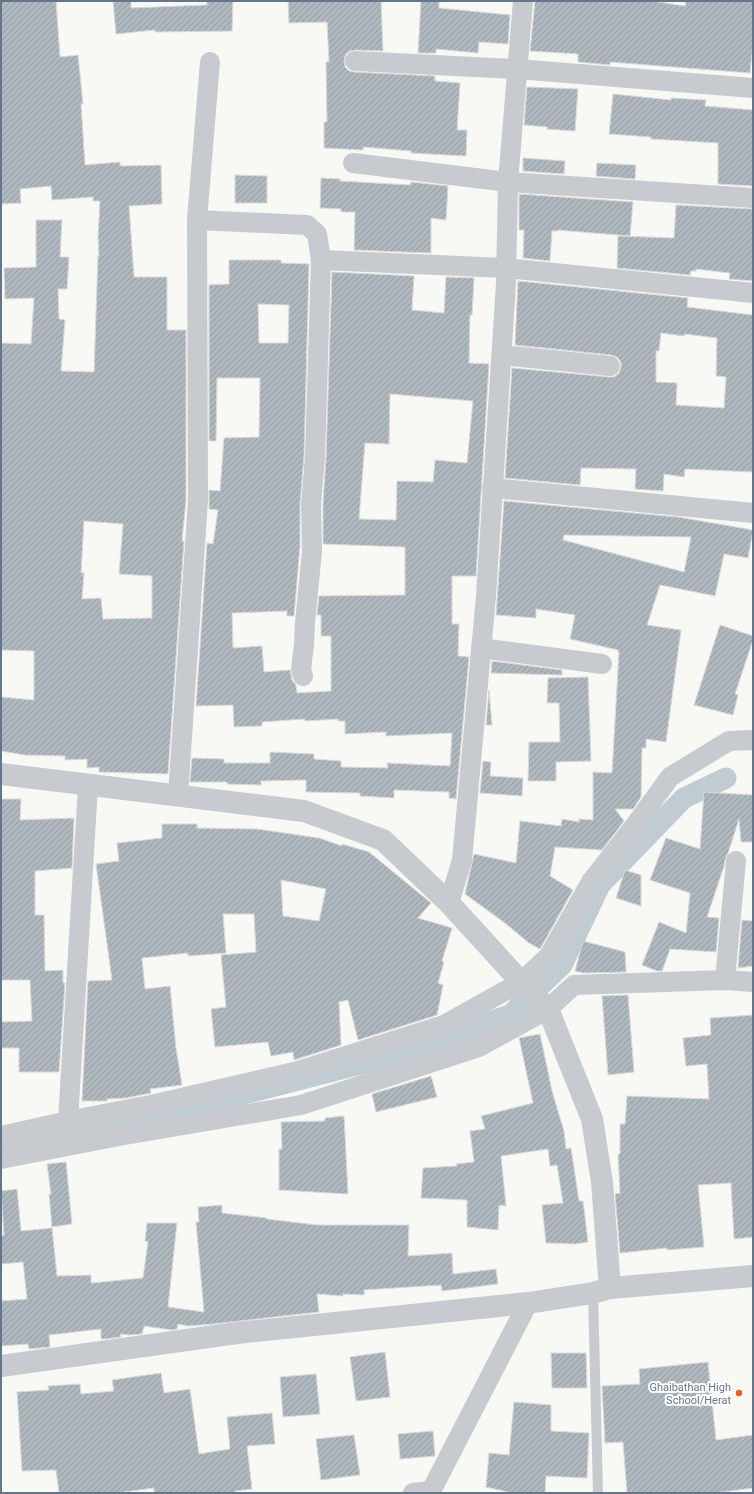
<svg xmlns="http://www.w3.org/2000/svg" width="754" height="1494" font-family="Roboto,sans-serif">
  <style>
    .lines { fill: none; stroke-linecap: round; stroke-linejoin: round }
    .canal { stroke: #c1ccd2; stroke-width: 21 }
    .building { fill: url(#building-hatch); stroke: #d9dad7; fill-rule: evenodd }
    .service { stroke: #c7cbcf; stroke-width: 10 }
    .minor { stroke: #c7cbcf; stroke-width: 20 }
    .tertiary { stroke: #c7cbcf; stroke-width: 22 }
    .poi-dot { fill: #f45c18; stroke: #fff; stroke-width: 1.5 }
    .labels { text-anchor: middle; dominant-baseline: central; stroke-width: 4; stroke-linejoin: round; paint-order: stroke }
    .poi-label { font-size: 11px; fill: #647689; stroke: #fff; text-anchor: end }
  </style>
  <defs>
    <pattern id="building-hatch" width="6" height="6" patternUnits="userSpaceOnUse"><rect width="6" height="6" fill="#b0b8bf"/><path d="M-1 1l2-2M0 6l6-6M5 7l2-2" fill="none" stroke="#939aa1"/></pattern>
  </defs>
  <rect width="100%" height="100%" fill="#f8f8f5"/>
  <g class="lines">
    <!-- canal -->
    <path class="canal" d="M1,1148L197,1106L391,1056L510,1015L562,965L600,885L684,798L726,778"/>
  </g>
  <!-- building -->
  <g class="building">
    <path d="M1,1H56L60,57L78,55L83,104H81L85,165L120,162V166L161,165L162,204L129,206L134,277H167V330H186V500L182,541H184L168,774L99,772V767L87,768V759L65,760V756L25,755L1,751V697L34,700V651L1,650V343L31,344L34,298L5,299L4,268L36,267V220H62L60,257H69L67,289H58L59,319L65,320L61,371L94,372L98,256H99L98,237L100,201H93V197L52,200L51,186L20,189L21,203L1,204ZM84,521L123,524L119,574L152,576V618L103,619L101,598L82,599L84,573H81Z"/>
    <path d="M131,1V8L207,5V1H233L232,31L155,32V30L116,34L113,2Z"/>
    <path d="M288,1H381L383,51L356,50L350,51L346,54L344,60L345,67L349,71L354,72L435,76V81L460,83L457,130H467L466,156L411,153V151L363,147V150L324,148V122H327L326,62H329L327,22L289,23Z"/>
    <path d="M421,1H439V8L510,15L508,44L479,42L478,53L436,49V53H418Z"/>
    <path d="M535,1H652L685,6L686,1H753V44L750,73L610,62V65L578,62V54L530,51Z"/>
    <path d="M527,87L578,89L575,131L547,129V127L524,125Z"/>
    <path d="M613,94L671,100V98L706,100L705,106L753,110V186L718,184V143L651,139V137L609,134Z"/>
    <path d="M523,158L565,161L564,174L523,171Z"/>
    <path d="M597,163L636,165L635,179L596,176Z"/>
    <path d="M235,175L267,176V203H235Z"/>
    <path d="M321,178L340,179V181L410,185L411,182L448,186L446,220L431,218V253L354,250L355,212H341V209L320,208Z"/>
    <path d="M519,194L633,202L630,236L557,230V231H552L550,261L523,258L524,230H519Z"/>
    <path d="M676,205L753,209V281L729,279L730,273L696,269V271H691L690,275L617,268L618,236L674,238Z"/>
    <path d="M229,260H281V263L309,264L304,456L300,504V546L294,616H287V611L232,613L233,648L262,646L264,672L290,670L292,680L296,685L297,693L331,691V636H321V615H317L319,596L405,595V547L323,544V504L326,457L332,272L414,276L412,310L444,313L446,277L474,278L472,315H470L469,363L489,364L476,576H452V624H459L458,656L469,657L456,799L449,798V792L394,790V798L360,796V793L306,792V780L261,781V785L227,784V782H190L192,758L224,759V763H270V752L314,754V759L341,761V767L388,768L387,763L450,766L452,733L386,736V732L345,734V721H338V719L305,721V719L262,722V726L234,727L233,705L196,706L207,543L213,544L218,510L209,509V490L220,491L224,438L259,437L260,378H217L216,441H209V285L229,284ZM258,304L289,305L288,343H259ZM390,394L473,401L467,463L435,460L433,482L397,481L396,520L359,519L365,443L389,444Z"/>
    <path d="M518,281L688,298L687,307L753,315V472L685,469L684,477L664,474L663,491L635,489L636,469L581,468L580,485L505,478L512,368L609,377H614L619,373L621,367V362L617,357L611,355L515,345ZM661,333L684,336L685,334L717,338L716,376L726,377L724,408L676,405L677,383L656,382V351H659Z"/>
    <path d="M504,501L678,517L753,530L748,558L724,554L715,596L660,585L647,625L681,630L666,742L646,739V748H642L641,797L633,809H615L624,821L602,850L555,847L550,876L573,890L540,949L529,943L505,923L465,894L474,854L516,863L520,821L561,826L562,819L579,822V819L593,820V772L612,773L619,652H618V650L570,639L575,615L536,609V618L496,615ZM564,535L691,537L684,572L563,540Z"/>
    <path d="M720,625L753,636V640L735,694L738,695L733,715L694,705Z"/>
    <path d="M492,661L562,670V675L491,673Z"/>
    <path d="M588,677L591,761L556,762V781H528L529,742H560L559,703H547L548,678Z"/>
    <path d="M489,690L492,725H486Z"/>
    <path d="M483,761L491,762L490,776L523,778L522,796L480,793Z"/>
    <path d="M704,792L753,795V842H741L739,819L728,853L725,860L724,866L707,917L719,918L716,952L670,949L662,971H657L642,965L659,922L686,933L690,893L650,880L666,838L700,849Z"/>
    <path d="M1,799H21L20,820L74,818L72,868L35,871V915H44L45,971L63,970V983H65L59,1072H19V1048H1V1022L32,1021L30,980H1Z"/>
    <path d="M162,824H197V828L257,829L319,838L342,846V844L369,852L431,903L418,918L452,928L442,961L444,962L438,983L443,985L437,1015L358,1040L348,1000L339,1002L341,1045L294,1060L293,1052L271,1056L268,1042L215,1047L211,1009L226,1007L221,955L256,952L254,914H223L226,953L188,956V953L142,958L145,989L170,986L176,1048L182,1085L150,1089L151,1093L126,1098L107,1099V1101H82L88,981L112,980L96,864L119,861L117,843L162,838ZM281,880L326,889L319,921L283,916Z"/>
    <path d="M625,870L641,875V906L616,898Z"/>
    <path d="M742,920L753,921V966L738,968Z"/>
    <path d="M583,941L625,952L626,972L583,973L575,971Z"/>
    <path d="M628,995L634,1072L608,1075L602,996Z"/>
    <path d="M753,1015V1237L734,1239L731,1183L698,1185L704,1247L667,1250V1248L620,1253L615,1194L620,1193L618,1154H620V1124H625L627,1096L709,1099L707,1064L686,1066L683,1038L711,1035L710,1018Z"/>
    <path d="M540,1034L552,1091L564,1131L566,1149L571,1148L579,1201H583L588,1242L575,1244L546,1243L542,1205L563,1203L557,1165L550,1166L548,1149L501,1156L506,1206L499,1205L498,1230L467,1227V1200L421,1198L423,1168L457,1166L456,1164L474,1162L470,1131L485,1129L481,1116L533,1103L519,1038Z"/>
    <path d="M431,1076L437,1097L376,1112L372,1094Z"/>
    <path d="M344,1116L348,1194L279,1190V1149H282L281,1122L325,1121V1118Z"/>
    <path d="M66,1162L72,1224L52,1227L49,1194H51L47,1164Z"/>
    <path d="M17,1189L21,1231L52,1228L57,1276L91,1275V1283L143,1278L148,1242L145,1241L147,1223H177L168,1307L204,1312L196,1222H199L198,1207L222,1205V1213L267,1218V1219L317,1225H409L408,1256L452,1253L453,1274L496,1269L498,1284L442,1291L441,1285L364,1290V1295L343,1294V1296L317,1294L319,1312L213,1324L188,1326L178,1324L177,1329L172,1330L144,1326L142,1334L129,1335L120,1334L121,1337L106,1339H101V1329L49,1335L50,1347L29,1349L28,1344L1,1346V1301L27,1299L23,1262L1,1264V1236L4,1235L1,1191Z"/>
    <path d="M385,1352L390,1397L356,1401L350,1357Z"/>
    <path d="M551,1353H586L587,1388H552Z"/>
    <path d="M708,1362L716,1440L753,1435V1488L714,1493H627L623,1442L605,1443L602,1386L640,1384L639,1369Z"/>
    <path d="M161,1373L164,1393L190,1389L199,1454L230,1449L227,1417L272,1413L275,1444L247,1446L252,1489L235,1491V1493H154V1488L116,1493H59L56,1470L22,1471L17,1392L49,1390L48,1386L80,1384L81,1394L114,1391L112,1380Z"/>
    <path d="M316,1374L320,1414L283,1417L280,1377Z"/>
    <path d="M514,1402L551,1405V1431L589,1433L587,1478L546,1476L545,1493H512L486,1487L489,1453L509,1455Z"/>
    <path d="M433,1431L435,1456L400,1459L398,1434Z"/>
    <path d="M354,1435L360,1475L321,1480L316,1439Z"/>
  </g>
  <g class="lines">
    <!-- service -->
    <path class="service" d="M593,1293L598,1493"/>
    <!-- minor -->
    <g class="minor">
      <path d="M355,61L517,69L753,88"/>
      <path d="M353,163L508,182L753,198"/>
      <path d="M197,220L307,225L317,234L321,260L315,457L311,504L312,551L305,623L304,644L301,670L303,676"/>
      <path d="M321,260L506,268L753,293"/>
      <path d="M502,355L610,366"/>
      <path d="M492,488L753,513"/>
      <path d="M481,648L602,664"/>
      <path d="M178,796L198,500L197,220L210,62"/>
      <path d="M449,903L462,860L486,596L506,283L508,182L523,1"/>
      <path d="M725,980L736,861"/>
      <path d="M68,1121L88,786"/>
      <path d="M1,1136L68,1121L155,1104L298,1071L444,1025L521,982L549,956L591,882L633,828L670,777L729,741L753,740"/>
      <path d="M1,1159L119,1136L301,1105L479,1047L548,1009L574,985L725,980L753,982"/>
      <path d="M413,1493L431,1491"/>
      <path d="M430,1493L528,1303"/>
    </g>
    <!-- tertiary -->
    <g class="tertiary">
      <path d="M1,774L304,811L383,840L449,903L521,982L548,1009L592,1119L602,1182L610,1288"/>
      <path d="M1,1366L237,1333L528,1303L593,1293L610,1288L753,1276"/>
    </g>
  </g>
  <!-- markers -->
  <circle class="poi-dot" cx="739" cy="1393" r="4"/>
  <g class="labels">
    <!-- poi labels -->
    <g class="poi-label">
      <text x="731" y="1387">Ghaibathan High<tspan x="731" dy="13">School/Herat</tspan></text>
    </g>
  </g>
  <!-- border -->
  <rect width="754" height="1494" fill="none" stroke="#647689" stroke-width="4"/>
</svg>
